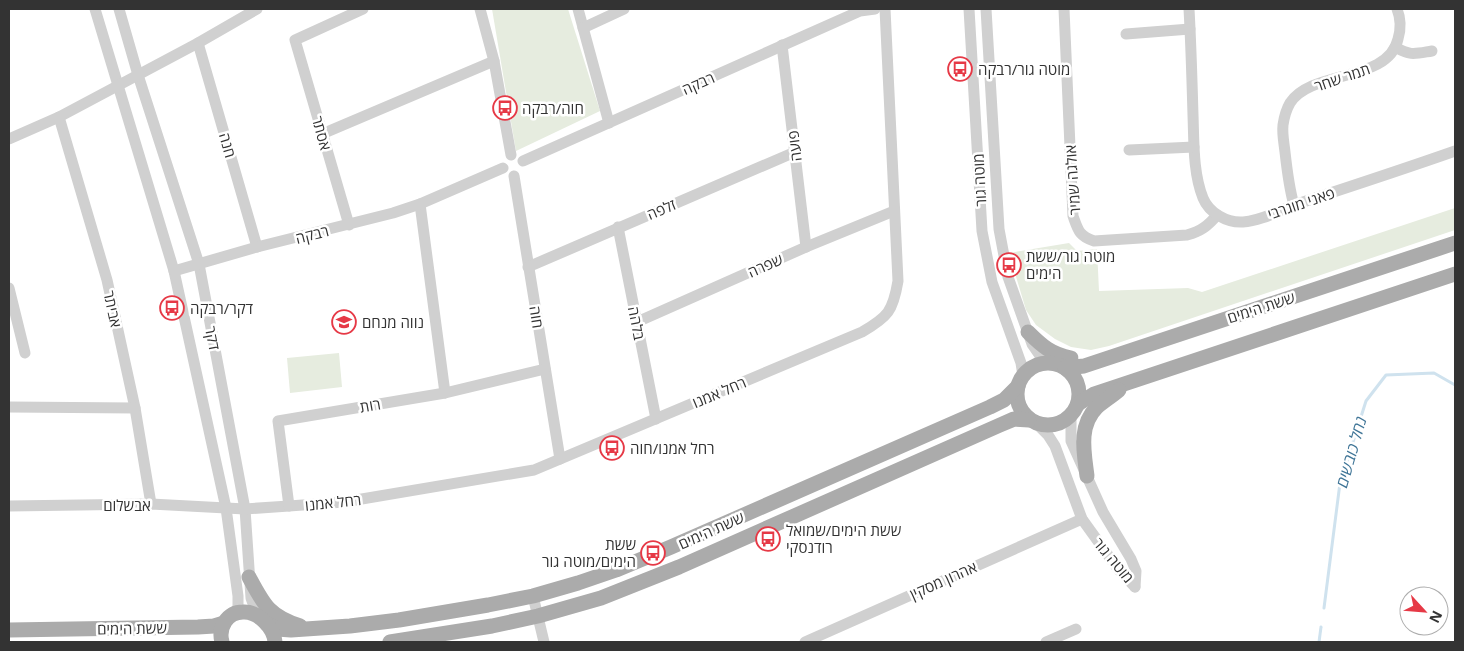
<svg xmlns="http://www.w3.org/2000/svg" width="1464" height="651" font-family="'Open Sans',Heebo,sans-serif">
  <style>
    .green { fill: #e6ecdf }
    .lines { fill: none; stroke-linecap: round; stroke-linejoin: round }
    .stream { stroke: #cfe2ee; stroke-width: 3 }
    .minor { stroke: #d0d0d0; stroke-width: 11 }
    .major { stroke: #ababab; stroke-width: 15 }
    .labels { text-anchor: middle; dominant-baseline: central; stroke-width: 5; stroke-linejoin: round; paint-order: stroke }
    .poi-label { font-size: 15px; fill: #333; stroke: #fff; text-anchor: start }
    .street-label { font-size: 15px; fill: #333; stroke: #fff }
    .water-label { font-size: 16px; font-style: italic; fill: #3f7597; stroke: #fff }
  </style>
  <rect width="100%" height="100%" fill="#fff"/>
  <!-- green -->
  <g class="green">
    <path d="M492,9H568L600,111L516,151Z"/>
    <path d="M1455,208V230L1109,346L1091,350L1071,347L1055,339L1036,325L1026,310L1009,253L1069,243L1077,251L1097,249L1099,291L1188,288L1202,292Z"/>
    <path d="M339,353L342,387L290,393L287,358Z"/>
  </g>
  <g class="lines">
    <!-- stream -->
    <g class="stream">
      <path d="M1324,608L1340,483L1366,401L1386,375L1434,373L1455,385"/>
      <path d="M1319,642L1321,627"/>
    </g>
    <!-- minor -->
    <g class="minor">
      <path d="M95,9L174,271L226,508L238,596V607L234,614"/>
      <path d="M119,9L138,75L199,264L245,509L251,598L258,617"/>
      <path d="M480,9L494,61L511,155"/>
      <path d="M578,9L609,123"/>
      <path d="M969,9L982,231L992,282L1021,363L1023,376"/>
      <path d="M986,9L999,229L1008,277L1032,344L1041,357L1050,363"/>
      <path d="M1064,9L1073,216C1078,230 1079,236 1094,241L1187,235C1201,231 1208,226 1217,215"/>
      <path d="M1189,9C1191,44 1192,80 1193,115C1194,142 1193,173 1203,198C1209,213 1227,223 1243,222C1262,221 1282,209 1300,203C1352,186 1404,169 1455,151"/>
      <path d="M583,28L624,9"/>
      <path d="M1126,34L1190,29"/>
      <path d="M198,43L257,247"/>
      <path d="M782,45L806,247"/>
      <path d="M1395,47C1411,56 1414,54 1432,51"/>
      <path d="M59,117L107,280L135,408L151,504"/>
      <path d="M322,134L494,61"/>
      <path d="M9,139L59,117L198,43L257,9"/>
      <path d="M1129,150L1194,147"/>
      <path d="M523,161L860,11L875,9"/>
      <path d="M514,176L560,459"/>
      <path d="M420,204L445,393"/>
      <path d="M1294,205C1289,188 1287,170 1285,152C1284,143 1282,134 1283,125C1284,118 1286,110 1290,103C1312,69 1388,83 1398,39C1401,29 1401,19 1397,9"/>
      <path d="M349,225L295,40L363,9"/>
      <path d="M618,227L656,419"/>
      <path d="M528,267L795,152"/>
      <path d="M174,271L257,247L393,213L420,204L503,168"/>
      <path d="M9,288L25,353"/>
      <path d="M637,322L806,247L894,211"/>
      <path d="M9,407L135,408"/>
      <path d="M1071,416V441L1103,512L1131,559L1136,571L1135,587"/>
      <path d="M1038,425L1048,435L1055,446L1082,519L1118,569L1135,587"/>
      <path d="M9,506L151,504L245,509L289,506L344,502L534,470L862,332C888,317 893,311 898,281L885,9"/>
      <path d="M289,506L278,421L445,393L545,369"/>
      <path d="M533,596L544,642"/>
      <path d="M805,642L1082,519"/>
      <path d="M1046,642L1076,629"/>
    </g>
    <!-- major -->
    <g class="major">
      <path d="M1028,332C1042,346 1051,354 1071,358"/>
      <circle cx="1048" cy="394" r="31"/>
      <path d="M1065,368L1084,366L1455,243"/>
      <path d="M1078,404L1094,394L1455,274"/>
      <path d="M1087,476C1084,452 1078,426 1097,407C1104,401 1112,396 1119,390"/>
      <path d="M249,577C264,605 269,616 300,626"/>
      <path d="M267,624L277,629L291,630L350,626L399,620L488,605L533,596L578,583L616,570L671,547L990,407L1004,400L1018,386"/>
      <path d="M9,630L198,627L214,626L224,623"/>
      <path d="M222,642C218,628 227,612 243,612C258,611 274,628 275,642"/>
      <path d="M390,642L492,626L538,616L601,598L679,567L1000,425L1014,419L1029,420"/>
    </g>
  </g>
  <!-- icons -->
  <defs>
    <g id="bus-ring" transform="scale(1.25)"><circle r="9.5" fill="#fff" stroke="#e63946" stroke-width="1.5"/><path d="M-5-6H5V4H4V6H2V4H-2V6H-4V4H-5ZM-3.5-4V0h7V-4ZM-3.5 1.2v1.5H-2V1.2ZM2 1.2v1.5H3.5V1.2Z" fill="#e63946"/></g>
    <g id="school-ring" transform="scale(1.25)"><circle r="9.5" fill="#fff" stroke="#e63946" stroke-width="1.5"/><path d="M0-5L7-2L0 1L-7-2ZM-4 1L0 2.5L4 1V4Q0 6-4 4Z" fill="#e63946"/></g>
  </defs>
  <g fill-rule="evenodd">
    <use href="#bus-ring" x="960" y="69"/>
    <use href="#bus-ring" x="505" y="108"/>
    <use href="#bus-ring" x="1009" y="265"/>
    <use href="#bus-ring" x="172" y="308"/>
    <use href="#school-ring" x="344" y="322"/>
    <use href="#bus-ring" x="612" y="448"/>
    <use href="#bus-ring" x="768" y="539"/>
    <use href="#bus-ring" x="653" y="553"/>
  </g>
  <g class="labels">
    <!-- poi labels -->
    <g class="poi-label">
      <text x="978" y="69">מוטה גור/רבקה</text>
      <text x="522" y="108">חוה/רבקה</text>
      <text x="1026" y="256">מוטה גור/ששת<tspan x="1026" dy="17">הימים</tspan></text>
      <text x="190" y="308">דקר/רבקה</text>
      <text x="362" y="322">נווה מנחם</text>
      <text x="630" y="448">רחל אמנו/חוה</text>
      <text x="786" y="530">ששת הימים/שמואל<tspan x="786" dy="17">רודנסקי</tspan></text>
      <text x="636" y="544" text-anchor="end">ששת<tspan x="636" dy="17">הימים/מוטה גור</tspan></text>
    </g>
    <!-- street labels -->
    <g class="street-label">
      <text transform="translate(1342 77) rotate(-19)">תמר שחר</text>
      <text transform="translate(698 83) rotate(-24)">רבקה</text>
      <text transform="translate(322 133) rotate(74)">אסתר</text>
      <text transform="translate(228 145) rotate(74)">חנה</text>
      <text transform="translate(794 146) rotate(-97)">פועה</text>
      <text transform="translate(979 180) rotate(-93)">מוטה גור</text>
      <text transform="translate(1072 180) rotate(-94)">אולגה שמיר</text>
      <text transform="translate(1301 203) rotate(-19)">פאני מוגרבי</text>
      <text transform="translate(661 209) rotate(-23)">זלפה</text>
      <text transform="translate(312 234) rotate(-14)">רבקה</text>
      <text transform="translate(765 265) rotate(-24)">שפרה</text>
      <text transform="translate(1261 307) rotate(-18)">ששת הימים</text>
      <text transform="translate(113 309) rotate(78)">אביתר</text>
      <text transform="translate(537 317) rotate(81)">חוה</text>
      <text transform="translate(637 323) rotate(79)">בלהה</text>
      <text transform="translate(213 338) rotate(79)">דקר</text>
      <text transform="translate(719 392) rotate(-23)">רחל אמנו</text>
      <text transform="translate(370 405) rotate(-10)">רות</text>
      <text transform="translate(333 502) rotate(-6)">רחל אמנו</text>
      <text x="127" y="505">אבשלום</text>
      <text transform="translate(711 530) rotate(-24)">ששת הימים</text>
      <text transform="translate(1114 560) rotate(50)">מוטה גור</text>
      <text transform="translate(943 580) rotate(-24)">אהרון מסקין</text>
      <text transform="translate(132 628) rotate(-1)">ששת הימים</text>
    </g>
    <!-- water labels -->
    <g class="water-label">
      <text transform="translate(1351 452) rotate(-74)">נחל כובשים</text>
    </g>
  </g>
  <!-- border -->
  <rect width="1464" height="651" fill="none" stroke="#333333" stroke-width="20"/>
  <!-- north arrow -->
  <g transform="translate(1424 611) rotate(116)"><circle r="24" fill="#ffffff" stroke="#adadad"/>
  <path d="M0-4L9 19L0 12L-9 19Z" fill="#e63946"/>
  <text y="-8" font-size="14" font-weight="bold" text-anchor="middle" fill="#333333">N</text>
  </g>
</svg>
